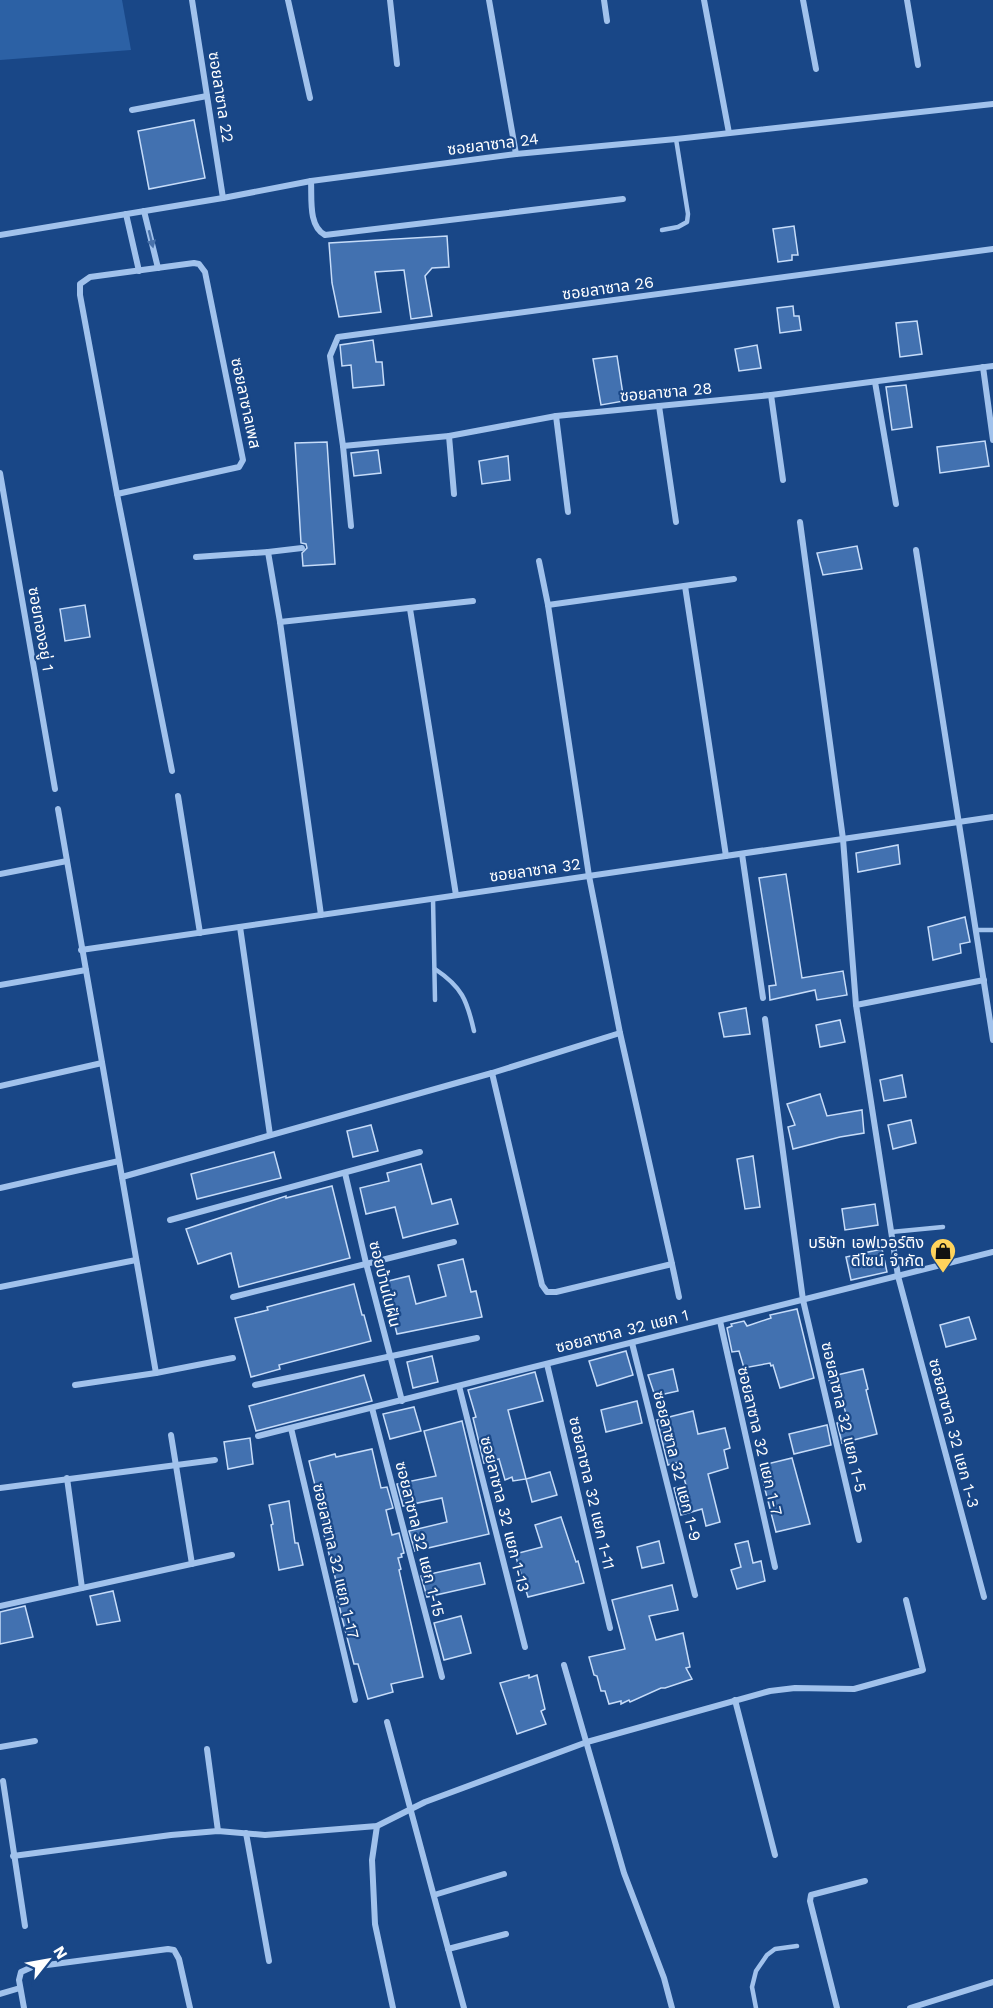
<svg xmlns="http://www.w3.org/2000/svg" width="993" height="2008" font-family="'Work Sans','Noto Sans Thai',sans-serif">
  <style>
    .green { fill: #2c61a5 }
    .building { fill: #4271b0; stroke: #c6dcf9; stroke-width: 1.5 }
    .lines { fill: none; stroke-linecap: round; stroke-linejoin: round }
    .service { stroke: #a1c2ec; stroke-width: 4.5 }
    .minor { stroke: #a1c2ec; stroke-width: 6 }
    .oneway { fill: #4972aa }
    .labels { text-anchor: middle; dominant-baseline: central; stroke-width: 4.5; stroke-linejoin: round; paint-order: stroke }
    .street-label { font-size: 16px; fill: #fff; stroke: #194787 }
    .poi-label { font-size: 16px; fill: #fff; stroke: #194787; text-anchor: end }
  </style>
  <rect width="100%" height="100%" fill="#194787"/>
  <!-- green -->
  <path class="green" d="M0,0H122L131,50L0,60Z"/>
  <!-- building -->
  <g class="building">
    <path d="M194,120L205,178L149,189L138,131Z"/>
    <path d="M794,226L798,255H792V260L778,262L773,229Z"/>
    <path d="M447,236L449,267L432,268L425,276L432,316L411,319L404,270L375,272L381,312L339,317L332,283L329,243Z"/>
    <path d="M793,306L794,316H799L801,330L780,333L777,308Z"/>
    <path d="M917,321L922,354L900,357L896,323Z"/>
    <path d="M373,340L376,362H382L384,385L353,388L351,365L342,366L340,345Z"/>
    <path d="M757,345L761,368L739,371L735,349Z"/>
    <path d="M617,356L624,401L601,405L593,359Z"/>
    <path d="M906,385L912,427L892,430L886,387Z"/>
    <path d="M985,441L989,466L940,473L937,447Z"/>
    <path d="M327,442L335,564L303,566L302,553L307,548L306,544L301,543L295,443Z"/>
    <path d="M378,450L381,473L354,476L351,453Z"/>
    <path d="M508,456L510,480L482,484L479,461Z"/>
    <path d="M857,546L862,569L823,575L817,553Z"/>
    <path d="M85,605L90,637L65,641L60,609Z"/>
    <path d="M898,845L900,864L858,872L856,853Z"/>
    <path d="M786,874L802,978L843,971L847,995L817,1000L815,990L770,1000L769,986L776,985L759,878Z"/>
    <path d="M965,917L970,942L960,944L961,953L933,960L928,927Z"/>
    <path d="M746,1008L750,1034L724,1037L719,1013Z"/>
    <path d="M840,1020L845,1042L820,1047L816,1025Z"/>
    <path d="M902,1075L906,1097L884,1101L880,1080Z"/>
    <path d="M820,1094L827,1116L862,1110L864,1133L840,1137L793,1149L788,1127L795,1125L787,1104Z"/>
    <path d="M911,1120L916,1143L893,1149L888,1125Z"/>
    <path d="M371,1125L378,1151L353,1157L347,1131Z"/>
    <path d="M274,1152L281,1178L197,1199L191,1174Z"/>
    <path d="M753,1156L760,1207L745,1209L737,1159Z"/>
    <path d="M421,1164L432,1204L451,1199L458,1224L403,1238L395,1207L366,1214L360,1188L389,1181L387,1173Z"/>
    <path d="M332,1186L350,1258L239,1287L231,1253L198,1264L186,1229L286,1196V1198Z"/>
    <path d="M875,1204L878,1225L845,1230L842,1209Z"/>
    <path d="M882,1249L887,1272L851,1280L846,1257Z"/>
    <path d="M463,1259L471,1292L476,1291L482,1317L397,1334L384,1282L409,1276L416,1304L446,1296L438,1265Z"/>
    <path d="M354,1284L362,1315H364L371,1341L279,1365L280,1369L251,1377L235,1318L268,1310L267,1307Z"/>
    <path d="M797,1309L814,1378L780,1388L773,1365L771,1366L770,1363L744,1368L739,1351L732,1352L727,1328L732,1326L731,1324L744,1321L747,1326L771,1318L770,1315Z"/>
    <path d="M969,1317L976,1339L946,1347L940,1325Z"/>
    <path d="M626,1351L633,1375L597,1386L589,1361Z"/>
    <path d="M432,1356L438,1382L413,1388L407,1362Z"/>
    <path d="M673,1369L678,1391L655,1396L648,1375Z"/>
    <path d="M863,1369L868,1389L866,1390L877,1434L842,1443L837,1423L848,1420L838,1388L832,1390L828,1377Z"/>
    <path d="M535,1372L543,1401L508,1410L526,1479L513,1481L512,1477L505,1480L499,1459L484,1463L473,1418L476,1417L468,1390Z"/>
    <path d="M364,1375L372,1401L256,1431L249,1406Z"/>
    <path d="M637,1401L642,1423L606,1432L601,1410Z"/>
    <path d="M414,1407L421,1431L390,1439L383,1414Z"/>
    <path d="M693,1411L698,1434L725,1428L730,1448L724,1450L728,1468L708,1474L720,1522L706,1526L702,1509L681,1515L674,1488L686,1485L679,1462L668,1465L657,1420Z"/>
    <path d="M462,1421L489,1534L415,1551L409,1531L447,1522L442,1498L403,1506L397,1484L436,1476L424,1431Z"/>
    <path d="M827,1425L831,1445L794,1454L789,1434Z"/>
    <path d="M250,1438L253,1464L228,1469L224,1442Z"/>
    <path d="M372,1449L381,1488L387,1487L393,1508L386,1510L392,1535L399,1533L404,1553L401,1554L402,1557L398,1558L401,1569L399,1570L423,1677L391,1684L393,1692L368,1699L358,1664H354L342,1618L337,1596H340L323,1531L326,1530L309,1461L335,1454L336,1457Z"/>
    <path d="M792,1458L810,1524L776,1532L759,1466Z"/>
    <path d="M550,1472L557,1495L532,1502L526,1479Z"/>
    <path d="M289,1501L295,1543H298L303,1565L279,1570L271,1525L273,1524L269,1505Z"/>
    <path d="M561,1517L576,1562L578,1561L584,1583L528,1597L515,1554L542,1547L535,1525Z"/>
    <path d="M659,1541L664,1563L642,1568L637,1547Z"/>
    <path d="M748,1541L753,1563L761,1561L765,1581L737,1589L731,1570L741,1567L735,1544Z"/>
    <path d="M480,1563L485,1584L427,1597L421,1576Z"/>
    <path d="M672,1585L678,1610L649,1616L656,1640L683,1633L690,1667L686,1668L692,1679L665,1688H661L630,1702L629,1700L621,1704V1701L609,1704L605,1691H601L597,1676L594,1675L589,1657L625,1649L612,1600Z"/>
    <path d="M113,1591L120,1621L97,1625L90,1596Z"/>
    <path d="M25,1606L33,1637L0,1644V1612Z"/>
    <path d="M461,1616L471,1653L444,1660L434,1623Z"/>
    <path d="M529,1675V1678L537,1675L545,1709L541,1711L546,1724L517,1734L500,1683Z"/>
  </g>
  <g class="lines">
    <!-- service -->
    <g class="service">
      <path d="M662,230L678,227L687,222L688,214L676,139"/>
      <path d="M433,899L435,1000"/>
      <path d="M976,930H993"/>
      <path d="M435,969C462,987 467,1000 474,1031"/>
      <path d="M891,1232L943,1227"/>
      <path d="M756,2008L752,1987L756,1971L767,1955L775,1949L797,1946"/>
    </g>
    <!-- minor -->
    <g class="minor">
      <path d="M192,0L223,198"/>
      <path d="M288,0L310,98"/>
      <path d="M390,0L397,64"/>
      <path d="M489,0L516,154"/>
      <path d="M604,0L607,21"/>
      <path d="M704,0L729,133"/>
      <path d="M803,0L816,69"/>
      <path d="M907,0L918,65"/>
      <path d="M132,110L207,96"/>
      <path d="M311,181C312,198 308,226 325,235L623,199"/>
      <path d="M144,211L158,268"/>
      <path d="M126,214L139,271"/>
      <path d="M0,235L223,198L311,181L516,154L676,139L993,104"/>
      <path d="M194,263L199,264L205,272L243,460L239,467L117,494L80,295V284L90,277Z"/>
      <path d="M983,367L993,440"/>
      <path d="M875,382L896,504"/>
      <path d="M771,395L783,480"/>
      <path d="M659,406L676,522"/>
      <path d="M556,416L568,512"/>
      <path d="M449,436L454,494"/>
      <path d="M343,446L449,436L556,416L771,395L993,366"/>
      <path d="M0,473L55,789"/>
      <path d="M117,494L172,771"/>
      <path d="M800,522L843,839L856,1005L898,1276L984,1597"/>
      <path d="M351,526L343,446L330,356L338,337L993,249"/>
      <path d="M916,550L993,1040"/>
      <path d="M268,552L302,548"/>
      <path d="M196,557L268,552L280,622L321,915"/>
      <path d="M539,561L548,605L589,876L620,1033L672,1264"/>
      <path d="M685,586L726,856"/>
      <path d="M548,605L734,579"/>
      <path d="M410,609L456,895"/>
      <path d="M280,622L473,601"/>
      <path d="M178,796L200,933"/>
      <path d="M58,809L156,1373L75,1385"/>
      <path d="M742,854L763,998"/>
      <path d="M0,874L67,861"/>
      <path d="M240,927L270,1135"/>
      <path d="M81,950L993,817"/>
      <path d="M0,985L86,970"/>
      <path d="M856,1005L984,980"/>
      <path d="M765,1019L803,1300L859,1540"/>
      <path d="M492,1073L542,1285L547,1292H556L672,1264L679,1297"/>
      <path d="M0,1086L102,1063"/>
      <path d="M345,1173L366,1263L402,1401"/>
      <path d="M122,1177L492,1073L620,1033"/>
      <path d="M0,1188L119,1161"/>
      <path d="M170,1220L420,1152"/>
      <path d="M0,1287L136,1260"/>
      <path d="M233,1297L454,1242"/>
      <path d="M720,1321L775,1567"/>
      <path d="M632,1343L695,1595"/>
      <path d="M547,1364L610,1628"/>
      <path d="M156,1373L233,1358"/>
      <path d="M255,1385L477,1338"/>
      <path d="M459,1386L525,1647"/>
      <path d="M372,1408L442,1677"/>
      <path d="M291,1428L355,1700"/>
      <path d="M171,1435L192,1564"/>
      <path d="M258,1436L993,1252"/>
      <path d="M67,1478L82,1588"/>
      <path d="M0,1488L215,1460"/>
      <path d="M0,1606L232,1555"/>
      <path d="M564,1665L624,1873L664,1978L672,2008"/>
      <path d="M735,1700L775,1855"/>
      <path d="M387,1722L464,2008"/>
      <path d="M0,1747L35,1741"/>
      <path d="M207,1749L218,1831"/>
      <path d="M3,1781L25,1926"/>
      <path d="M377,1826L372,1860L375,1924L393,2008"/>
      <path d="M246,1833L269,1961"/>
      <path d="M13,1856L171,1835L218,1831L265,1835L377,1826L425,1802L587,1742L770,1691L795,1688L854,1689L923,1670L906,1600"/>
      <path d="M434,1895L504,1874"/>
      <path d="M448,1949L506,1934"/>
      <path d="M0,1994L20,1988"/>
      <path d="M24,2008L19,1980L21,1972L32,1967L168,1949L174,1950L179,1959L190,2008"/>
      <path d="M837,2008L810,1901L811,1895L865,1881"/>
      <path d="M910,2008L993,1982"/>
    </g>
  </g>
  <!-- one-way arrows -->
  <defs><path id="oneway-solid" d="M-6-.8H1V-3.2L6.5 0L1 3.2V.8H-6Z" transform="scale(1.5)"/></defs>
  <use class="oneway" href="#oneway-solid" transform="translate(151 239) rotate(76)"/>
  <!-- icons -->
  <defs>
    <g id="shop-pin" transform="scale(1.35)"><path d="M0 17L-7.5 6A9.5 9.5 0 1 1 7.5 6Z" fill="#ffd35c" stroke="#194787"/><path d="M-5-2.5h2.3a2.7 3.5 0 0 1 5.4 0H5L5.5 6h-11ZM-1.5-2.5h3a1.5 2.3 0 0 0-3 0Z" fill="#111"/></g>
  </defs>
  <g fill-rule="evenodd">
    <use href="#shop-pin" x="943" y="1251"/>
  </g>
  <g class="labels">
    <!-- street labels -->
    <g class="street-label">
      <text transform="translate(221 97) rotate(81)">ซอยลาซาล 22</text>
      <text transform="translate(493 144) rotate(-7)">ซอยลาซาล 24</text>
      <text transform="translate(608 288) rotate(-8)">ซอยลาซาล 26</text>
      <text transform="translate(666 392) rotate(-5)">ซอยลาซาล 28</text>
      <text transform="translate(246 403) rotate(78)">ซอยลาซาลเพส</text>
      <text transform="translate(41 629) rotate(80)">ซอยทองอยู่ 1</text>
      <text transform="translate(535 870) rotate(-8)">ซอยลาซาล 32</text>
      <text transform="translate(385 1284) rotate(76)">ซอยบ้านในฝัน</text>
      <text transform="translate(622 1331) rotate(-14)">ซอยลาซาล 32 แยก 1</text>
      <text transform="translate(844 1417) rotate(77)">ซอยลาซาล 32 แยก 1-5</text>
      <text transform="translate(954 1433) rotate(75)">ซอยลาซาล 32 แยก 1-3</text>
      <text transform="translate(760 1441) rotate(77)">ซอยลาซาล 32 แยก 1-7</text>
      <text transform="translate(677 1466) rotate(76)">ซอยลาซาล 32 แยก 1-9</text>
      <text transform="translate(592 1493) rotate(77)">ซอยลาซาล 32 แยก 1-11</text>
      <text transform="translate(505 1514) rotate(76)">ซอยลาซาล 32 แยก 1-13</text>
      <text transform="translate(420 1539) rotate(76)">ซอยลาซาล 32 แยก 1-15</text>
      <text transform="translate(336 1561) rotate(77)">ซอยลาซาล 32 แยก 1-17</text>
    </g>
    <!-- poi labels -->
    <g class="poi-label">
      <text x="924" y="1242">บริษัท เอฟเวอร์ติง<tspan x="924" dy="18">ดีไซน์ จำกัด</tspan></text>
    </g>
  </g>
  <!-- north arrow -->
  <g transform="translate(48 1960) rotate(59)" stroke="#194787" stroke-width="4.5" paint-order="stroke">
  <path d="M0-4.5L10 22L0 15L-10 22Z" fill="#ffffff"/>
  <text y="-9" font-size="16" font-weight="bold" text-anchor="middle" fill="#ffffff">N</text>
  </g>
</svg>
